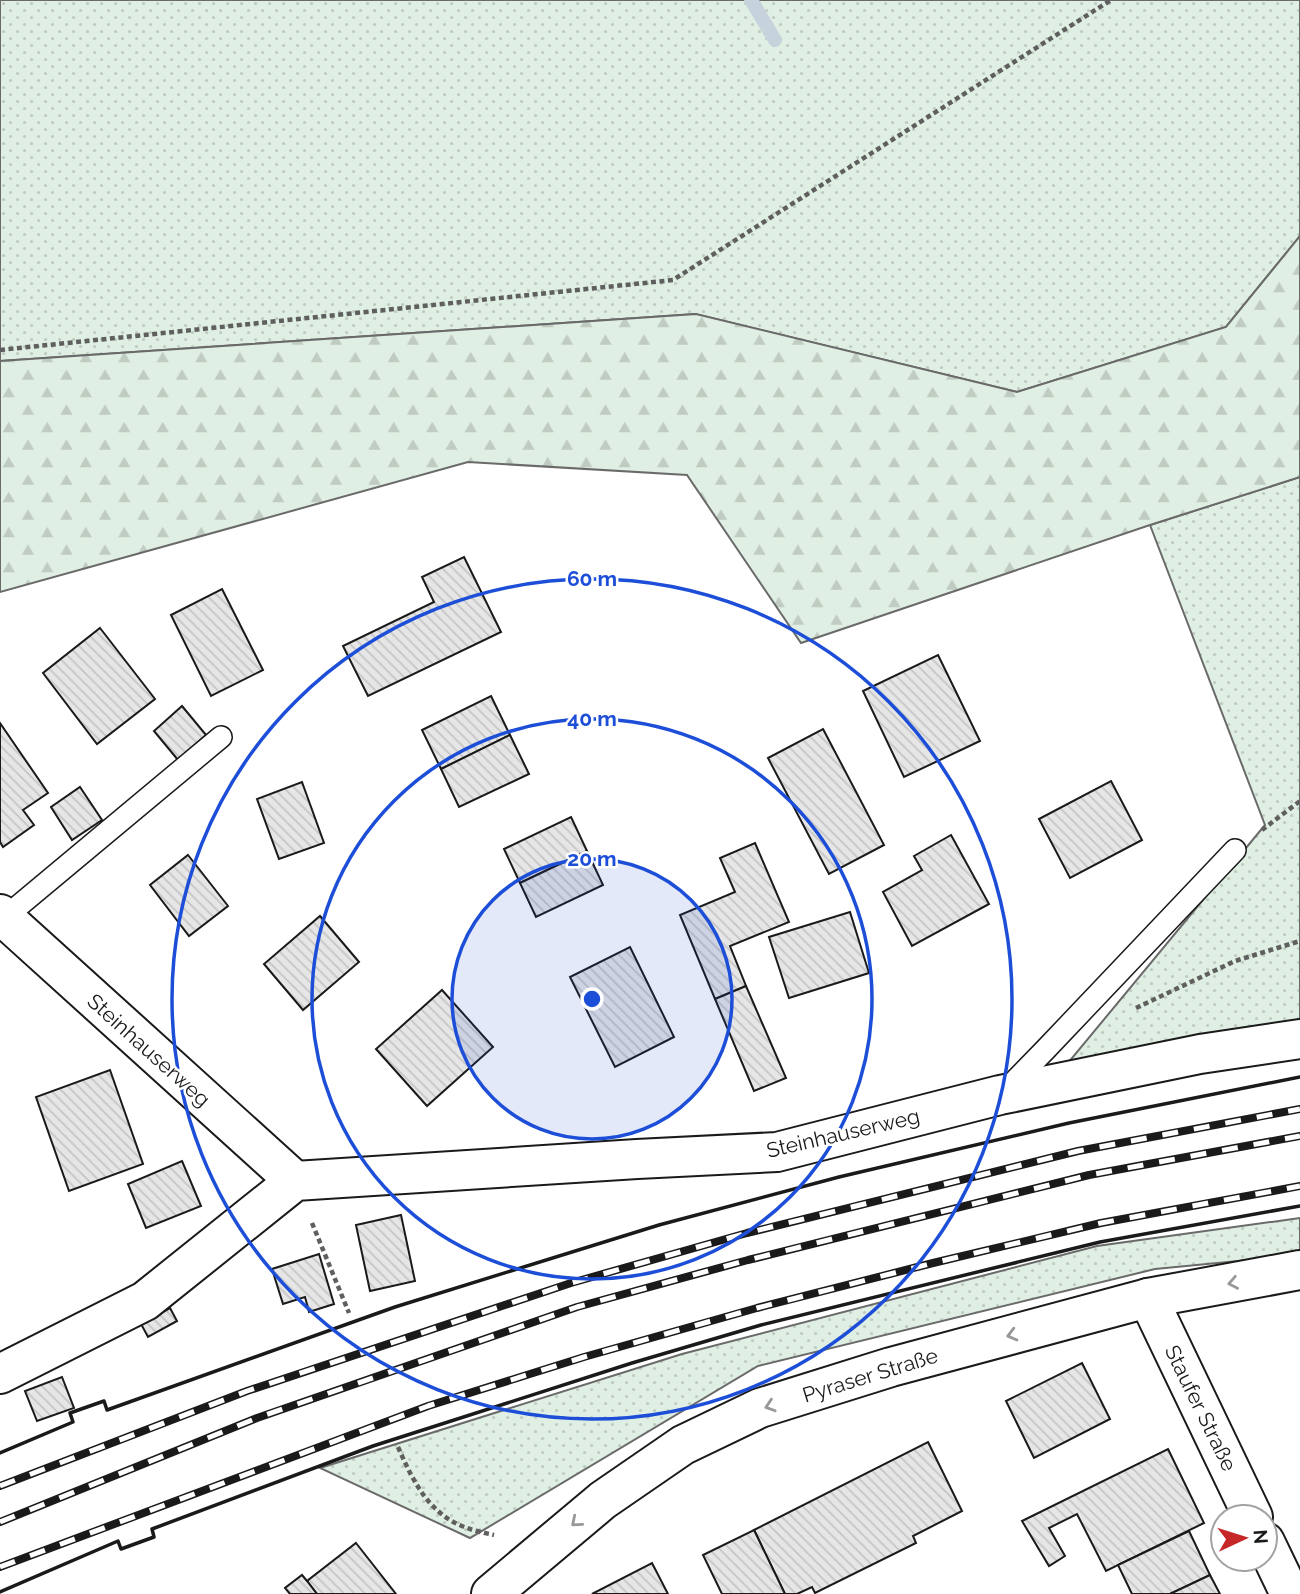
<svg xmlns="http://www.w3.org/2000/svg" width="1300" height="1594" font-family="Raleway,sans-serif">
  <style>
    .grass { fill: url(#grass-dots); stroke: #6a6a6a; stroke-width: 2 }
    .forest { fill: url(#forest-firs); stroke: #6a6a6a; stroke-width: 2 }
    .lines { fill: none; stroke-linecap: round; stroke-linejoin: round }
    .stream { stroke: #c6d2dc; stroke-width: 14 }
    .building { fill: url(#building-back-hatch); stroke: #1a1a1a; stroke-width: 2 }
    .service-casing { stroke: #1a1a1a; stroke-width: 24 }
    .minor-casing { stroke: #1a1a1a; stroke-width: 42 }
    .path { stroke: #5f5f5f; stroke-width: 4.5; stroke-dasharray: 5 3.5; stroke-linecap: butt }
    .service { stroke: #fff; stroke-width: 21 }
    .minor { stroke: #fff; stroke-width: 38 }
    .rail-casing { stroke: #1a1a1a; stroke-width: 8 }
    .rail { stroke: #fff; stroke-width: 5; stroke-dasharray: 16; stroke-linecap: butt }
    .wall { stroke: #1a1a1a; stroke-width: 3.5 }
    .oneway { stroke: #989898 }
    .ring { fill: none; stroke: #1d4ed8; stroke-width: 3.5 }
    .labels { text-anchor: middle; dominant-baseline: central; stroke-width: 5; stroke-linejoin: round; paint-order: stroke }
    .street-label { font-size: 21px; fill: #1a1a1a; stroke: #fff }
    .centre { fill: #1d4ed8; stroke: #fff; stroke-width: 3.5 }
    .ring-label { font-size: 21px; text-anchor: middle; font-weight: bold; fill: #1d4ed8; stroke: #fff; stroke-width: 5; stroke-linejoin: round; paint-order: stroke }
  </style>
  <defs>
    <pattern id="grass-dots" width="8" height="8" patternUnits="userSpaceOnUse" patternTransform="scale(1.75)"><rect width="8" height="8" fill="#e0efe3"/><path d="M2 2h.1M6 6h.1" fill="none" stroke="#c0ccc2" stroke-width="1.8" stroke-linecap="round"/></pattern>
    <pattern id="forest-firs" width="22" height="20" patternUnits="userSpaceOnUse" patternTransform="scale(1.75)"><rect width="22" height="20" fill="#e0efe3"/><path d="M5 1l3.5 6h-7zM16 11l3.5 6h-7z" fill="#c0ccc2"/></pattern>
    <pattern id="building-back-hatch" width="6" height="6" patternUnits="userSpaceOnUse" patternTransform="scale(1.75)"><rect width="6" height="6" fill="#e6e6e6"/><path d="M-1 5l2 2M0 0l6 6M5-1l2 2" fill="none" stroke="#c5c5c5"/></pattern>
  </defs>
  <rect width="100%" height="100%" fill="#fff"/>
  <!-- grass -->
  <g class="grass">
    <path d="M0,0H1300V236L1226,327L1017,392L695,314L0,361Z"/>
    <path d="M1300,477V1044L1058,1075L1265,825L1150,525Z"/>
    <path d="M1300,1218V1255L1155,1269L758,1366L470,1538L320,1468L682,1354L1097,1246Z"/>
  </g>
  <!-- forest -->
  <path class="forest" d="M1300,236V477L1150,525L801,643L687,475L468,462L0,592V361L696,314L1017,392L1226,327Z"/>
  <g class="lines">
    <!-- stream -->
    <path class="stream" d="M751,0L775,40"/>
  </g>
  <!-- building -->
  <g class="building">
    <path d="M464,557L501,632L368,696L343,646L434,602L422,577Z"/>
    <path d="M222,589L263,670L211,696L171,615Z"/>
    <path d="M100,628L155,699L97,744L43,673Z"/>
    <path d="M938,655L980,741L904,777L863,691Z"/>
    <path d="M491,696L510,735L441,769L422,730Z"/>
    <path d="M182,706L206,735L178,760L154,731Z"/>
    <path d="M0,723L48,793L23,810L34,825L3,847L0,842Z"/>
    <path d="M823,729L884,845L829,874L768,758Z"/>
    <path d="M510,735L529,774L459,807L441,769Z"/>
    <path d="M1111,781L1142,840L1070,878L1039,819Z"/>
    <path d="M302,782L324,843L279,859L257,799Z"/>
    <path d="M80,787L102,820L72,840L51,807Z"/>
    <path d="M571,817L587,851L520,883L504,849Z"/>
    <path d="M951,835L989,904L912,946L883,892L922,870L914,856Z"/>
    <path d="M755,843L789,922L730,946L746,986L715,999L680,915L735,892L720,858Z"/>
    <path d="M587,851L603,885L536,917L520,883Z"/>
    <path d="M188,855L228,906L189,936L150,885Z"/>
    <path d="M850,912L869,973L789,998L769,937Z"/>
    <path d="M320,916L359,962L303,1010L264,964Z"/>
    <path d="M630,947L674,1037L615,1067L570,977Z"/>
    <path d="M746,986L786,1078L754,1091L715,999Z"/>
    <path d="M442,990L493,1047L427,1106L376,1049Z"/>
    <path d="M110,1070L143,1164L69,1191L36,1097Z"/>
    <path d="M182,1161L201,1206L146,1228L128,1184Z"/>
    <path d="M401,1215L415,1281L370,1291L356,1225Z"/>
    <path d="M319,1254L334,1304L309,1312L305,1297L283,1304L272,1269Z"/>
    <path d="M170,1308L177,1321L148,1337L141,1324Z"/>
    <path d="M1082,1363L1110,1419L1034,1458L1006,1401Z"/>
    <path d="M62,1377L74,1408L37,1421L25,1391Z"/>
    <path d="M928,1442L962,1511L913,1536L916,1543L815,1593L812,1587L797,1594H785L754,1530Z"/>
    <path d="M1168,1449L1204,1523L1106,1571L1077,1514L1049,1528L1065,1556L1049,1566L1022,1521Z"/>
    <path d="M754,1530L785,1594H722L703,1555Z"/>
    <path d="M1189,1531L1210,1575L1170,1594H1132L1118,1565Z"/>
    <path d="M356,1543L396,1594H317L307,1581Z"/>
    <path d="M652,1563L668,1594H592Z"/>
    <path d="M302,1575L307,1581L317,1594H290L285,1588Z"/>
    <path d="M1210,1575L1220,1594H1170Z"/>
  </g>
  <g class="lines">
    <!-- service casing -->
    <g class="service-casing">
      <g id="service">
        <path d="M4,918L221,737"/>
        <path d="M1007,1089L1046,1049L1235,850"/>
      </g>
    </g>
    <!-- minor casing -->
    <g class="minor-casing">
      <g id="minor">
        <path d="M0,914L295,1181"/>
        <path d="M1148,1298L1253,1517"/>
        <path d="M0,1374L145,1301L295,1181L637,1159L777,1152L1000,1095L1200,1054L1300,1039"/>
        <path d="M1265,1542L1290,1594"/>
        <path d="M491,1594L603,1500L683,1445L760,1408L891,1367L1148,1298L1300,1270"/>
      </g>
    </g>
    <!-- path -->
    <g class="path">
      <path d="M0,350L673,280L1111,0"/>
      <path d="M1262,830L1300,801"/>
      <path d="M1136,1008L1235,961L1300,941"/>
      <path d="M312,1223L349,1313"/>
      <path d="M398,1447C413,1481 429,1515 467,1528C475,1531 485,1533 494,1535"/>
    </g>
    <!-- service -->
    <use href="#service" class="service"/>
    <!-- minor -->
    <use href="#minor" class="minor"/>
    <!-- rail casing -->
    <g class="rail-casing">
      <g id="rail">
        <path d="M0,1486L247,1391L571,1283L747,1233L1078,1151L1300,1109"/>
        <path d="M0,1522L257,1418L577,1307L748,1260L1089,1175L1300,1136"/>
        <path d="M0,1567L428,1406L584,1357L757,1308L933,1263L1101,1223L1300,1186"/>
      </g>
    </g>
    <!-- rail -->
    <use href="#rail" class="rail"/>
    <!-- wall -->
    <g class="wall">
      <path d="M0,1453L73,1422L70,1413L104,1401L107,1410L395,1307L659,1225L839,1177L1069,1123L1300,1077"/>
      <path d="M0,1592L118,1541L121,1549L154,1537L152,1529L373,1446L632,1363L761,1325L1100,1242L1300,1206"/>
    </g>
  </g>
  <!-- one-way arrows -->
  <defs><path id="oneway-chevron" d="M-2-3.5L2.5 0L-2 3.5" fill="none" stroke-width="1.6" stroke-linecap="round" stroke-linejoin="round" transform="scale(1.75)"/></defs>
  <g class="oneway">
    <use href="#oneway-chevron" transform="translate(1233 1283) rotate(169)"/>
    <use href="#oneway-chevron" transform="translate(1012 1335) rotate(165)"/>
    <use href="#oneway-chevron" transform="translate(770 1406) rotate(162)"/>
    <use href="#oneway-chevron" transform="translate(576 1522) rotate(140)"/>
  </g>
  <!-- distance rings -->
  <circle cx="592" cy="999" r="140" fill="#1d4ed8" fill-opacity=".12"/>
  <g class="ring">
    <circle cx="592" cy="999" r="140"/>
    <circle cx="592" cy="999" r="280"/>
    <circle cx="592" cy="999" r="420"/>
  </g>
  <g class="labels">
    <!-- street labels -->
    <g class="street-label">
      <text transform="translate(149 1050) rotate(42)">Steinhauserweg</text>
      <text transform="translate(843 1133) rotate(-13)">Steinhauserweg</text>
      <text transform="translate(870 1375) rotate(-17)">Pyraser Straße</text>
      <text transform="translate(1201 1408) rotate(64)">Staufer Straße</text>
    </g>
  </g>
  <circle cx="592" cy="999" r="10" class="centre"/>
  <g class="ring-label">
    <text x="592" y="586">60 m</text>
    <text x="592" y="726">40 m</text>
    <text x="592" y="866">20 m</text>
  </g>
  <!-- north arrow -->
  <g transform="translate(1244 1538) rotate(86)"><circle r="33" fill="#ffffff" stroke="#a3a3a3" stroke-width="2"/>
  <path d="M0-5L12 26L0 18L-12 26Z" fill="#c62828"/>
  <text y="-10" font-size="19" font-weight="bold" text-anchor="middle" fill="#1a1a1a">N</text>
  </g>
</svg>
